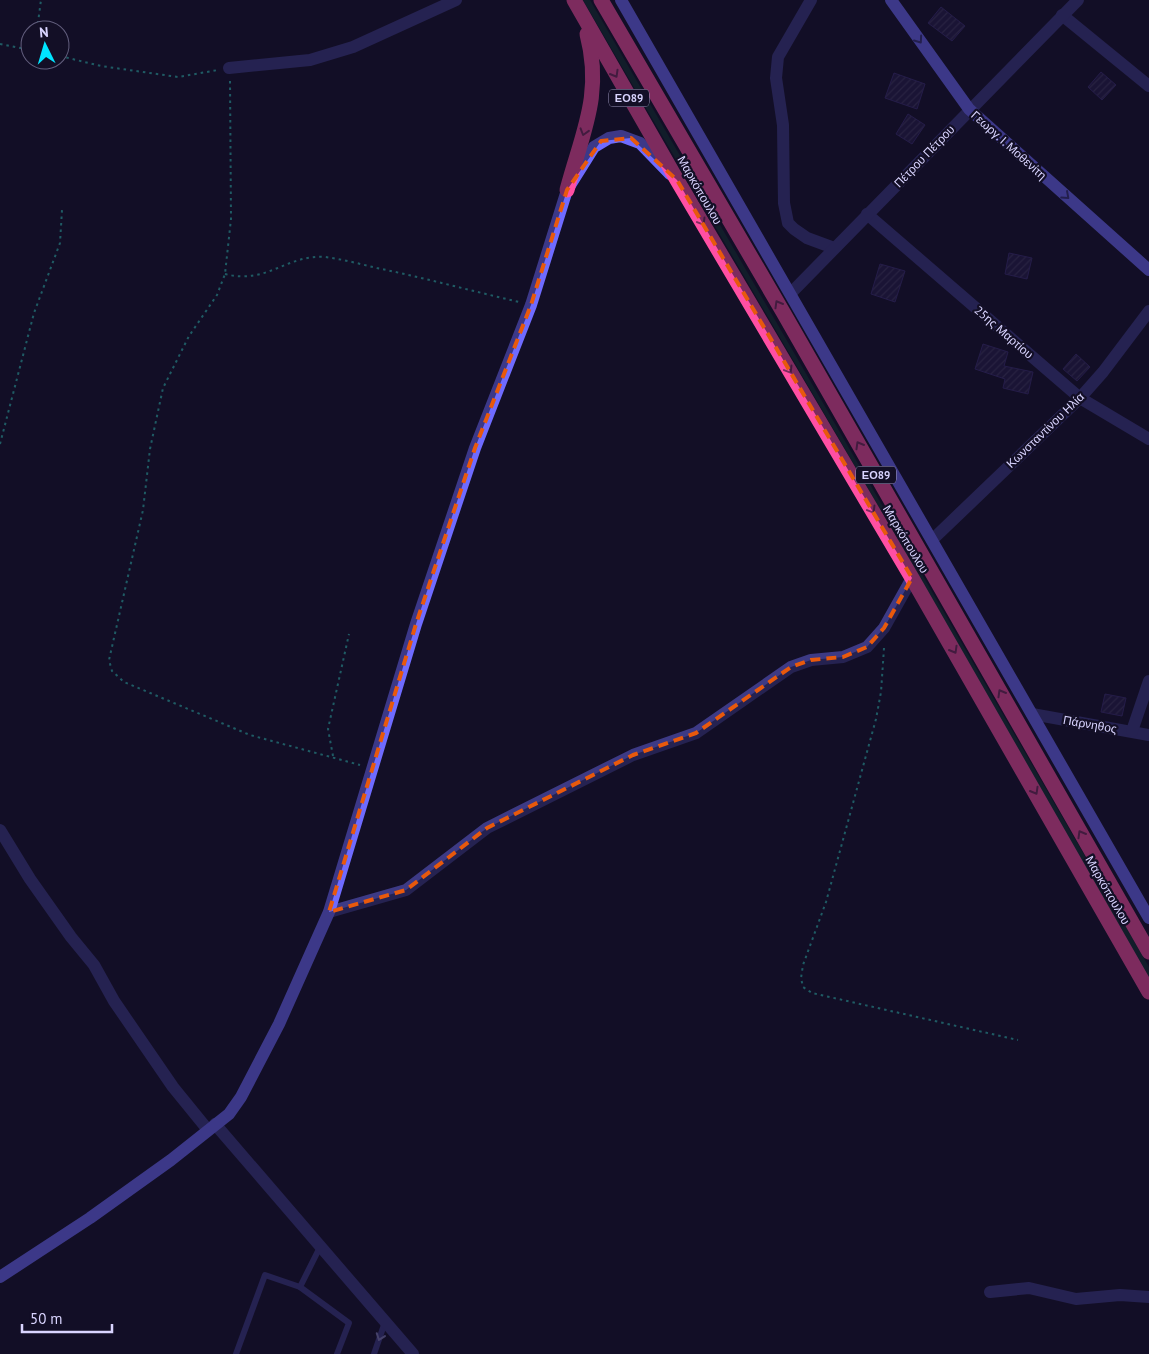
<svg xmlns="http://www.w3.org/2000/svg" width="1149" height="1354" font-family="'PT Sans',sans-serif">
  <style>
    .green { fill: #12302f }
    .building { fill: url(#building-hatch); stroke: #3b2d73 }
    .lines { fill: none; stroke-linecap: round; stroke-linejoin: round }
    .path { stroke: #2fb8b0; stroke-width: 2; stroke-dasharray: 2.5 4; stroke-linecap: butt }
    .lane { stroke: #3d3a85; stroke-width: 6 }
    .street { stroke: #3d3a85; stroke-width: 12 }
    .secondary { stroke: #6f6bff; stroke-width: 12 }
    .highway { stroke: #ff4fa3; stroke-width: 15 }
    .oneway { stroke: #38347d }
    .oneway2 { stroke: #7d2c5e }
    .oneway3 { stroke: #837fbc }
    .marked { fill: none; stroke: #e8590c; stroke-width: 4; stroke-dasharray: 10 6; stroke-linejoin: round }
    .labels { text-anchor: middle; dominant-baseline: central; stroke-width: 4.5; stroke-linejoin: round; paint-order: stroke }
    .shield { fill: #130f26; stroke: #9e99be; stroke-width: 1 }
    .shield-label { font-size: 11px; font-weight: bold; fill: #d9d4ff }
    .street-label { font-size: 12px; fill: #d9d4ff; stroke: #130f26 }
  </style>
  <defs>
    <pattern id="building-hatch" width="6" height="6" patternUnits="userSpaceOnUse" patternTransform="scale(1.25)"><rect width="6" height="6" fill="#241b47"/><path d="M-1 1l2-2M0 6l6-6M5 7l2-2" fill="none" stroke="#433b63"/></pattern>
  </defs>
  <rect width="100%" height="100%" fill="#130f26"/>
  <!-- green -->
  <path class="green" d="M583,0H590L1149,967V978L912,564Z"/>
  <!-- building -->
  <g class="building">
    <path d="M941,7L965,26L952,41L928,23Z"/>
    <path d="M1101,72L1116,85L1102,100L1088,87Z"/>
    <path d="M894,73L925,84L917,109L885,98Z"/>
    <path d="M908,114L925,125L912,144L896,134Z"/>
    <path d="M1009,253L1032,258L1027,279L1005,274Z"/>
    <path d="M880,264L905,271L895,302L871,294Z"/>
    <path d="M983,344L1008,352L1004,366L1033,372L1028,394L1003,388L1005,379L975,369Z"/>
    <path d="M1076,354L1090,367L1077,381L1063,369Z"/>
    <path d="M1105,694L1126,698L1122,716L1101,712Z"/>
  </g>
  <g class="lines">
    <!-- path -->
    <g class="path">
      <path d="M37,30L41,0"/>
      <path d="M0,44L30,50"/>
      <path d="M60,56L101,66L178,77L218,70"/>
      <path d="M230,81L231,219L225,274L217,295L189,336L163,388L150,449L143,510L109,660L112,671L124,682L250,735L360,765"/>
      <path d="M225,274C267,285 287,254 325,257C342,259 360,264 377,268C425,278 472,291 519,302"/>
      <path d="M0,444L34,313L60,243L62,210"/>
      <path d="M884,648L881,692L876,719L826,902L803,965L801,978L803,987L812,993L1018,1040"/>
      <path d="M333,756L328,729L349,634"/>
    </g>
    <!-- lane -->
    <g class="lane">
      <path d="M300,1287L320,1247"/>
      <path d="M236,1354L265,1275L300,1287L349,1323L337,1354"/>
      <path d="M374,1354L385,1322"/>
    </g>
    <!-- street -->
    <g class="street">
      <path d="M811,0L778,57L776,78L783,125L784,203L788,223L794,229L807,238L834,248"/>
      <path d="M1062,15L1149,86"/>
      <path d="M229,68L310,60L353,47L456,0"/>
      <path d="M867,214L1080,398L1149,439"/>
      <path d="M791,293L1078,0"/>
      <path d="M932,540L1080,398L1103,372L1149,311"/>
      <path d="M1032,714L1149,735"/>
      <path d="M1132,731L1149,681"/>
      <path d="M0,830L30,879L71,937L94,965L114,1001L173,1087L208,1130"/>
      <path d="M329,912L406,890L487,828L633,755L696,733L791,667L811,660L843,657L867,647L884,628L912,578"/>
      <path d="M215,1124L413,1354"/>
      <path d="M990,1292L1029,1288L1076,1299L1120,1295L1149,1297"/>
    </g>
    <!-- secondary -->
    <g class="secondary">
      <path d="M621,0L1149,918"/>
      <path d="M891,0L969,109L1149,270"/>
      <path d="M0,1277L90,1218L171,1160L229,1114L241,1097L279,1024L329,912L416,624L475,448L531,305L567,190L594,147L609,138L621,136L640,143L670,174"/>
    </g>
    <!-- highway -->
    <g class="highway">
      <path d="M574,0L677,180L912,578L1149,992"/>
      <path d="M601,0L783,312L1149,952"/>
      <path d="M567,190C582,133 603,95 587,34"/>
    </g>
  </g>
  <!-- one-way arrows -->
  <defs><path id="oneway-chevron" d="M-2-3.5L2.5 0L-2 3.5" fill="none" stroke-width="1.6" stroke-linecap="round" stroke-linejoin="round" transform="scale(1.25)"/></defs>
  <g class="oneway">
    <use href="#oneway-chevron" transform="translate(919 40) rotate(55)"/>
    <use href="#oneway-chevron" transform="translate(1066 196) rotate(42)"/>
  </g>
  <g class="oneway2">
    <use href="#oneway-chevron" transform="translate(615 74) rotate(60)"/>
    <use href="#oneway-chevron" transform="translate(584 132) rotate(107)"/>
    <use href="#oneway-chevron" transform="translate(702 222) rotate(59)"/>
    <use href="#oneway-chevron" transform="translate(778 304) rotate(-120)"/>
    <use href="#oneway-chevron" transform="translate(789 370) rotate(59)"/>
    <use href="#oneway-chevron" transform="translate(859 445) rotate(-120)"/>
    <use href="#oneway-chevron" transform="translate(872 510) rotate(59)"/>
    <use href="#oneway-chevron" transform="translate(954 650) rotate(60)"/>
    <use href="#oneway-chevron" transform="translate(1001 693) rotate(-120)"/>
    <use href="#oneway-chevron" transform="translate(1035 791) rotate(60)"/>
    <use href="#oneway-chevron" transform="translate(1081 834) rotate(-120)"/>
  </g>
  <use class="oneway3" href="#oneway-chevron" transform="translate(380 1337) rotate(110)"/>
  <!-- marked area -->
  <path d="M0 0H1149V1354H0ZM631,138L677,180L912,578L884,628L867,647L843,657L811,660L791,667L696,733L633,755L487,828L406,890L329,912L416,624L475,448L531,305L567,190L601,141Z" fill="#130f26" fill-opacity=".55" fill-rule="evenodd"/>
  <path class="marked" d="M631,138L677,180L912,578L884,628L867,647L843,657L811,660L791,667L696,733L633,755L487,828L406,890L329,912L416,624L475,448L531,305L567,190L601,141Z"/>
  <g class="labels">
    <!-- shield labels -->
    <g class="shield">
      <rect x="609" y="89.5" width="40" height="17" rx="4"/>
      <rect x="856" y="466.5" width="40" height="17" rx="4"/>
    </g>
    <g class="shield-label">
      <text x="629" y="98">ΕΟ89</text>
      <text x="876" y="475">ΕΟ89</text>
    </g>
    <!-- street labels -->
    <g class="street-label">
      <text transform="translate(1009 145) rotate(42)">Γεωργ. Ι. Μοθενίτη</text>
      <text transform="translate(924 156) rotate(-46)">Πέτρου Πέτρου</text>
      <text transform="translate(700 190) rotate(60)">Μαρκόπουλου</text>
      <text transform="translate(1004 332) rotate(41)">25ης Μαρτίου</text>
      <text transform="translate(1045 430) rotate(-44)">Κωνσταντίνου Ηλία</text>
      <text transform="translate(906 539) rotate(59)">Μαρκόπουλου</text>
      <text transform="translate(1090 724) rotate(10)">Πάρνηθος</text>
      <text transform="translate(1108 890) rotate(60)">Μαρκόπουλου</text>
    </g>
  </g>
  <!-- north arrow -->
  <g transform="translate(45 45) rotate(355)"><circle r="24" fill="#130f26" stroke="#625e7d"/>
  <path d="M0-4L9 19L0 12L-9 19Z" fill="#00e5ff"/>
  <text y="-8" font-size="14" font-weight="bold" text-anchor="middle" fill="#d9d4ff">N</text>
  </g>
  <!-- scale -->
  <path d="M22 1324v8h90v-8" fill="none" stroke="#d9d4ff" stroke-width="2.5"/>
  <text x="30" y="1324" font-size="15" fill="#d9d4ff" stroke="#130f26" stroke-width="4" paint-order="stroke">50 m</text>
</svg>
